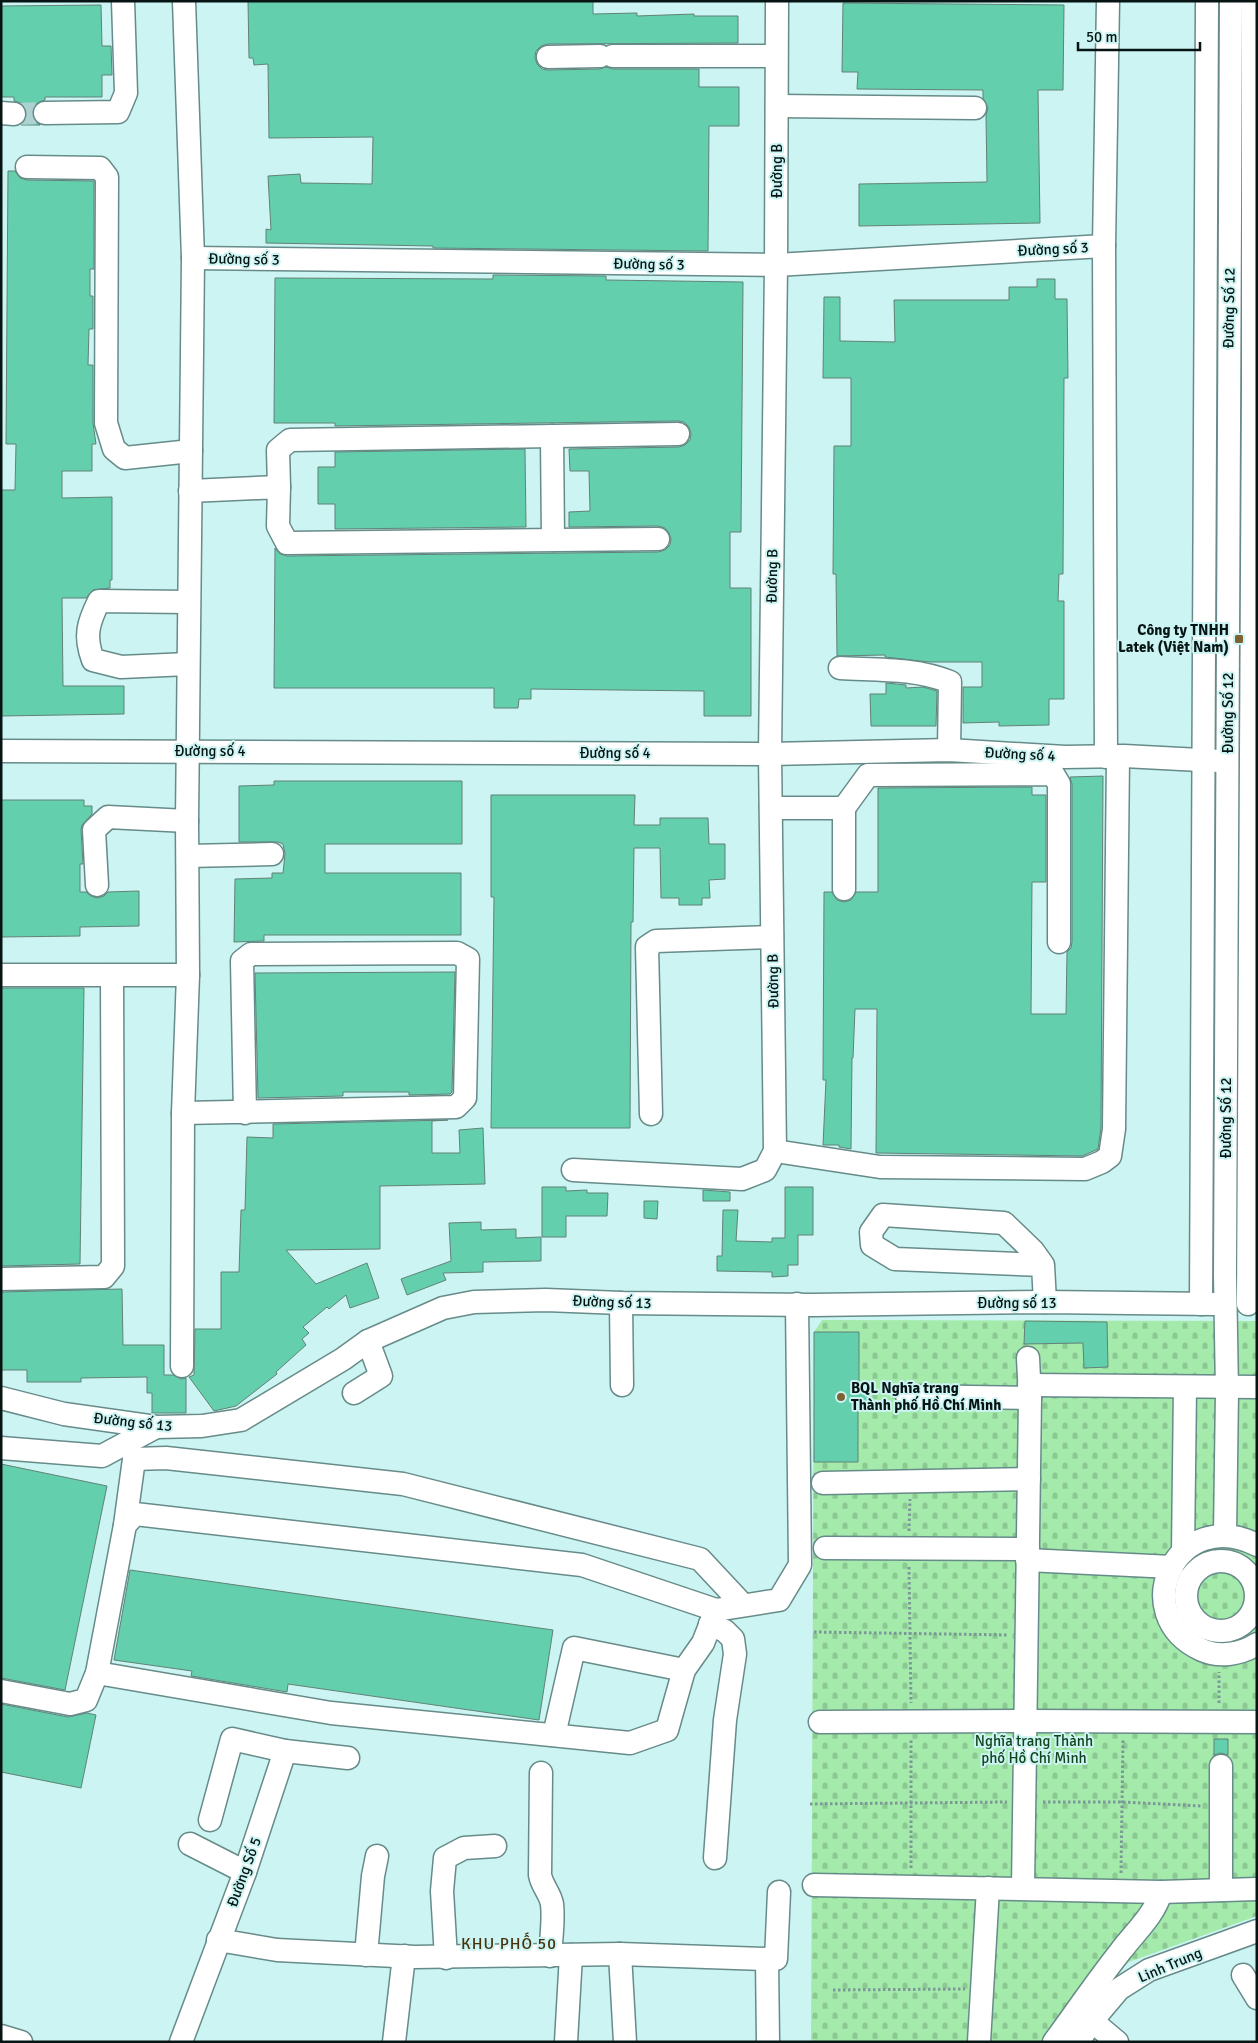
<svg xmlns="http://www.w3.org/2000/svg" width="1258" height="2043" font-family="Signika,sans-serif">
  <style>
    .cemetery { fill: url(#cemetery-stones) }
    .building { fill: #63cfad; stroke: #618276 }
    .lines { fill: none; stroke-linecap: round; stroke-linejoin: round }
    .minor-tunnel { stroke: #aed2d1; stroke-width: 22; stroke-dasharray: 22 11; stroke-linecap: butt }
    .minor-casing { stroke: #668b89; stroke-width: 25 }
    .path { stroke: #7b9897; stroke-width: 3; stroke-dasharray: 2.5 2.5; stroke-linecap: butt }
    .minor { stroke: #fff; stroke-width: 22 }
    .poi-dot { fill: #7d6334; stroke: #ccf4f2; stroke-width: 2 }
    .labels { text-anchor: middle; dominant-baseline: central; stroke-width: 4; stroke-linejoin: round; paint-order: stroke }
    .street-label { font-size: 15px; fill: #061414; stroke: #ccf4f2 }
    .poi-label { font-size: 15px; font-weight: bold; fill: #061414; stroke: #ccf4f2; text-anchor: end }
    .park-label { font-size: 15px; fill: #11441d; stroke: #ccf4f2 }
    .neighbourhood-label { font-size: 16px; letter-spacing: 1px; fill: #45310a; stroke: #ccf4f2 }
  </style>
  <defs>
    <pattern id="cemetery-stones" width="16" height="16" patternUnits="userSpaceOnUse" patternTransform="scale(1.25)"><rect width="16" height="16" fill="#a3eaab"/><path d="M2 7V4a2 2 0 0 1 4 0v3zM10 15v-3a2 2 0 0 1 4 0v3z" fill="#8bc892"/></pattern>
  </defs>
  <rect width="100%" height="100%" fill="#ccf4f2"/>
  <!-- cemetery -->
  <path class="cemetery" d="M822,1320L1257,1321V1916L1115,1967L1063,2042H811L814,1332Z"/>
  <!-- building -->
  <g class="building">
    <path d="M248,1H593V14L637,13V16L694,14V16H738V43L548,44L541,46L536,51L535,57L537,64L542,69L548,70L600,69L606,67L613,69H699V87H739V126H709L708,251L433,248V246L266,243V229L271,230L268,176L300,174L301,183L372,184L373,137L269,138L268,64L254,65L253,58H249Z"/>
    <path d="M843,3L1064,5L1063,90H1038L1040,223L859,226V184L987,182L986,115L988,108L983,98V90L857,89L858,72H842Z"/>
    <path d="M101,5L102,46H111L112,75H102V97H45V100L39,102L34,106L32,113L34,120L40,125H21L27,115L26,108L21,103L14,101V97H1V6Z"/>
    <path d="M8,171H15L20,178L27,180L94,181V269H90V296H93V329H89L88,365H93V423L96,444H92V471H62V498L112,497V580H110V588L93,590L86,598H62L63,686H124V714L1,716V490H15L16,444H6Z"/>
    <path d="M493,275L606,276V280L743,282L741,532H730V588H751V716H704V691L531,689V699H519L518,708H494V688H274L275,548L280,554L287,556L658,552L665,550L670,545L671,539L669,533L665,528L658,526L569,527V512L590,511L589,471H570L569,449L679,447L685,445L690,440L691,434L689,427L684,422L678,421L335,426V423H274L275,278L493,279Z"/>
    <path d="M1037,279H1055V299H1067L1068,378H1064L1063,574H1059L1058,601H1064V699H1049V725L999,726V722L963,723V687H982V662H929L885,657V655L837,656L836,574H833L834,446H851V378H823L824,297H840V341L895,342L894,300H1009V287H1037Z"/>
    <path d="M525,449L526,527L335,529V504H318V467H335V452Z"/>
    <path d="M886,683L906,685V688L923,687L937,691L936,726H871L870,694H886Z"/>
    <path d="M1103,776L1101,1128L1098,1149L1082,1156L876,1153L877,1009H855L853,1058H852L851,1149L839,1147V1145H823L826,1080H823L824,892H832L837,900L844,902L851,900L856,892H878V788L1032,787V795H1046V882H1032L1031,1014H1066L1067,952L1071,948L1072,942V784L1070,777Z"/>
    <path d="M274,781H462V844H325V873H461V935H264V941L234,942L235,879L272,878V873H283L285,854L283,844L278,842H239V786L274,785Z"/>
    <path d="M491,795H635L634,825H660V818H708L709,844H725V879L709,880L710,898H702V905H679V898H661L660,848H634L633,922H631L630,1128H491L494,897H491Z"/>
    <path d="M1,800H84V806H92V814L82,825L81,830L83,864H80V892H86L91,896L97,898L104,896L108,892L139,891V926L80,927V936L1,937Z"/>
    <path d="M455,972L452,1092L450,1094L409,1095V1092H343V1096L258,1098L255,973Z"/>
    <path d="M1,988H84L80,1264L1,1266Z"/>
    <path d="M448,1120L432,1121V1153H460L459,1130L483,1128L485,1184L380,1186V1249L286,1250L316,1284L367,1263L379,1298L350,1308L346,1295L329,1309L327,1307L303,1327L309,1333L302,1339L306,1345L276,1372L277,1374L236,1406L214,1411L189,1377L194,1375L195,1329H221V1272H239L241,1210H245L247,1137L273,1138V1124Z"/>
    <path d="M542,1187H566V1191L587,1190V1193H608L607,1216H566V1237H542Z"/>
    <path d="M785,1187H813V1235H798V1265H788V1276L772,1277V1272L717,1271V1256H722L723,1210H738L736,1241L772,1242V1238H785Z"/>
    <path d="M703,1190L730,1192V1201H703Z"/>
    <path d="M644,1201H658L657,1219L644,1218Z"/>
    <path d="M481,1222V1230L516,1229V1238L541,1237V1261L483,1262V1272L443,1273L446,1280L407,1295L401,1279L451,1261L449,1223Z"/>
    <path d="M122,1289L123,1345H164V1375H173L181,1379L186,1378V1413H152V1393H147V1377L81,1378V1382H27V1370H1V1292Z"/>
    <path d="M1025,1321L1107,1322L1108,1367L1084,1368L1083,1343L1024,1344Z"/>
    <path d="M814,1332H859V1385L868,1386V1409L858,1408V1462H814Z"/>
    <path d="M1,1464L107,1486L65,1690L1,1678Z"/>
    <path d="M130,1570L553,1630L539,1720L288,1684L287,1692L191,1676L192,1671L114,1660Z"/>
    <path d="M1,1704L68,1717L87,1713L96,1715L81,1788L1,1772Z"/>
    <path d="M1214,1739H1228V1755L1221,1753L1214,1755Z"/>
  </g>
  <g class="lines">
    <!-- minor-tunnel -->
    <path class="minor-tunnel" d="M14,114L45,113"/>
    <!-- minor casing -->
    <g class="minor-casing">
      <g id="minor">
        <path d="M613,56H776"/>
        <path d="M548,57L600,56"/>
        <path d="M777,106L975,108"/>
        <path d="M1,113L14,114"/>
        <path d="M45,113L118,112L126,93L123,1"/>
        <path d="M27,167L100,168L107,177L106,423L114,449L125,458L191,451"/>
        <path d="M193,258L776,265L1104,246"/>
        <path d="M552,436L553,540"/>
        <path d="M279,487L278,450L290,440L678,434"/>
        <path d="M190,491L279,487L278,526L287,543L658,539"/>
        <path d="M188,664L121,667L93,660C84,636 88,623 99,601L188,602"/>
        <path d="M840,668C877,670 916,668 950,682L949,750"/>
        <path d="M1,751L770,754L949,750L1065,757L1124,756L1219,761"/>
        <path d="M1106,757L1104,246L1108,1"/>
        <path d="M771,808H844L868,775L1053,774L1059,784V942"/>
        <path d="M188,856L272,854"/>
        <path d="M97,885L94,830L108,817L187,821"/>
        <path d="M844,889V808"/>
        <path d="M1,975H188"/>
        <path d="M183,1113L456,1107L465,1098L468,959L457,953L251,954L242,961L245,1113"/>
        <path d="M651,1114L647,947L656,941L772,937"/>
        <path d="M775,1151L880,1167L1085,1169L1102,1162L1110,1156L1114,1129L1118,757"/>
        <path d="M573,1170L742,1179L765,1170L775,1151L770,754L776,265L777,1"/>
        <path d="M1043,1265L895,1259L872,1245L871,1232L883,1215L1004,1223L1033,1251L1043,1265L1045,1302"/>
        <path d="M1,1279L104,1277L113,1266L112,976"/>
        <path d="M621,1303L622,1385"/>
        <path d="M1201,1304L1207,1"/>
        <path d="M1248,1304L1253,389V1"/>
        <path d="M182,1366L183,1113L188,975L187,821L193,258L184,1"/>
        <path d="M1029,1385L1257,1387"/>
        <path d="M354,1393L381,1376L368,1341"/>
        <path d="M907,1396L1030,1398"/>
        <path d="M1,1398L64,1414L156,1427L202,1426L241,1420L343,1359L368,1341L443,1308L474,1302L546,1300L621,1303L812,1305L1045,1302L1214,1304"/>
        <path d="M1,1448L102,1456L156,1427"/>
        <path d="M823,1483L1029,1479"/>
        <path d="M125,1525L134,1459L166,1458L403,1484L700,1559L743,1605"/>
        <path d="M1225,1535L1227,1392L1225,1275L1231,1"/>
        <path d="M1257,1545C1177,1504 1125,1615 1202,1650C1220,1658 1241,1654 1257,1644"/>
        <path d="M825,1548L1028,1549"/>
        <path d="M1183,1552L1185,1387"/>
        <path d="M1027,1560L1172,1567"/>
        <circle cx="1221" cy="1596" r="35"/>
        <path d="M710,1624L725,1631L733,1639L735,1654L725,1720L715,1858"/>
        <path d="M97,1673L331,1713L630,1743L667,1730L684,1670L703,1643L716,1610"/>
        <path d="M1,1691L70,1704L86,1700L97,1673L125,1525L135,1514L582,1565L716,1610L779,1600L800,1565L797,1304"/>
        <path d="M820,1722L1026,1721L1257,1722"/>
        <path d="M554,1735L574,1648L684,1670"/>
        <path d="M285,1751L348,1758"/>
        <path d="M1221,1766V1890"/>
        <path d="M541,1773L540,1875C542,1886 550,1893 552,1904C554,1920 551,1939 550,1956"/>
        <path d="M190,1844L245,1872"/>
        <path d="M814,1885L1161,1892L1257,1889"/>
        <path d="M1023,1888L1030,1398L1028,1358"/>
        <path d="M218,1940L277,1950L415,1957L620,1954L767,1959L768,2042"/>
        <path d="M620,1954L625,2042"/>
        <path d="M366,1955L373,1876L377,1856"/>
        <path d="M446,1958L442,1891L445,1858L464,1848L495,1846"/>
        <path d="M767,1959H776L779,1892"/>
        <path d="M1243,1975L1257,1998"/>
        <path d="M1092,2021L1117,2042"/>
        <path d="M1,2036L21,2042"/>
        <path d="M181,2042L245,1872L285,1751L232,1739L210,1820"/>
        <path d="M394,2042L404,1956"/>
        <path d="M566,2042L571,1955"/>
        <path d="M979,2042L988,1888"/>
        <path d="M1054,2042C1076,2012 1097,1981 1120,1952C1135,1932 1154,1916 1161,1892"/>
        <path d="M1078,2042L1092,2021L1119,1989L1149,1970L1257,1931"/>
      </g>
    </g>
    <!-- path -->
    <g class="path">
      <path d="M909,1531L910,1499"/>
      <path d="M909,1567L911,1703"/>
      <path d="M814,1632L1009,1635"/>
      <path d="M1219,1703V1672"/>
      <path d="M1043,1802H1122L1202,1806"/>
      <path d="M810,1804L1007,1802"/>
      <path d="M911,1868V1739"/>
      <path d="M1121,1873L1123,1739"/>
      <path d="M833,1990L965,1989"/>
    </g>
    <!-- minor -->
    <use href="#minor" class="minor"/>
  </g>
  <!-- markers -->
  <g class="poi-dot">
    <rect x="1234" y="634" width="10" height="10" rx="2.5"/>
    <circle cx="841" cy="1397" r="5"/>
  </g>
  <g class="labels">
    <!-- street labels -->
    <g class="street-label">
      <text transform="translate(777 171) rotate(-90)">Đường B</text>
      <text transform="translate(1053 249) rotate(-3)">Đường số 3</text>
      <text transform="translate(244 259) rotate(1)">Đường số 3</text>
      <text transform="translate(649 264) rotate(1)">Đường số 3</text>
      <text transform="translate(1229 308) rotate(-89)">Đường Số 12</text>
      <text transform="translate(772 576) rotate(-89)">Đường B</text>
      <text transform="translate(1228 713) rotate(-90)">Đường Số 12</text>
      <text x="210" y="751">Đường số 4</text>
      <text x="615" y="753">Đường số 4</text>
      <text transform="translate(1020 754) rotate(3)">Đường số 4</text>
      <text transform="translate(773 981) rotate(-91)">Đường B</text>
      <text transform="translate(1226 1118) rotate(-90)">Đường Số 12</text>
      <text transform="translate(612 1302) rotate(2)">Đường số 13</text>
      <text x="1017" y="1303">Đường số 13</text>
      <text transform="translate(133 1422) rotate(6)">Đường số 13</text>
      <text transform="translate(244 1872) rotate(-70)">Đường Số 5</text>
      <text transform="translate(1170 1965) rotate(-23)">Linh Trung</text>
    </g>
    <!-- poi labels -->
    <g class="poi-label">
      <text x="1229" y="630">Công ty TNHH<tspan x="1229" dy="17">Latek (Việt Nam)</tspan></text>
      <text x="851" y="1388" text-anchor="start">BQL Nghĩa trang<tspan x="851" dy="17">Thành phố Hồ Chí Minh</tspan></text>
    </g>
    <!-- park labels -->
    <g class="park-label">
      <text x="1034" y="1741">Nghĩa trang Thành<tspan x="1034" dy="17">phố Hồ Chí Minh</tspan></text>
    </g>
    <!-- neighbourhood labels -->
    <g class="neighbourhood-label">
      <text x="509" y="1944">KHU PHỐ 50</text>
    </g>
  </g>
  <!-- border -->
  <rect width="1258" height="2043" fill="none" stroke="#061414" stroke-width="5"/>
  <!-- scale -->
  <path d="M1078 42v8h122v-8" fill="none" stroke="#061414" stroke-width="2.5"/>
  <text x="1086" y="42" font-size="15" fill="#061414" stroke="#ccf4f2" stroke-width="4" paint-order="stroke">50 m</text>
</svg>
